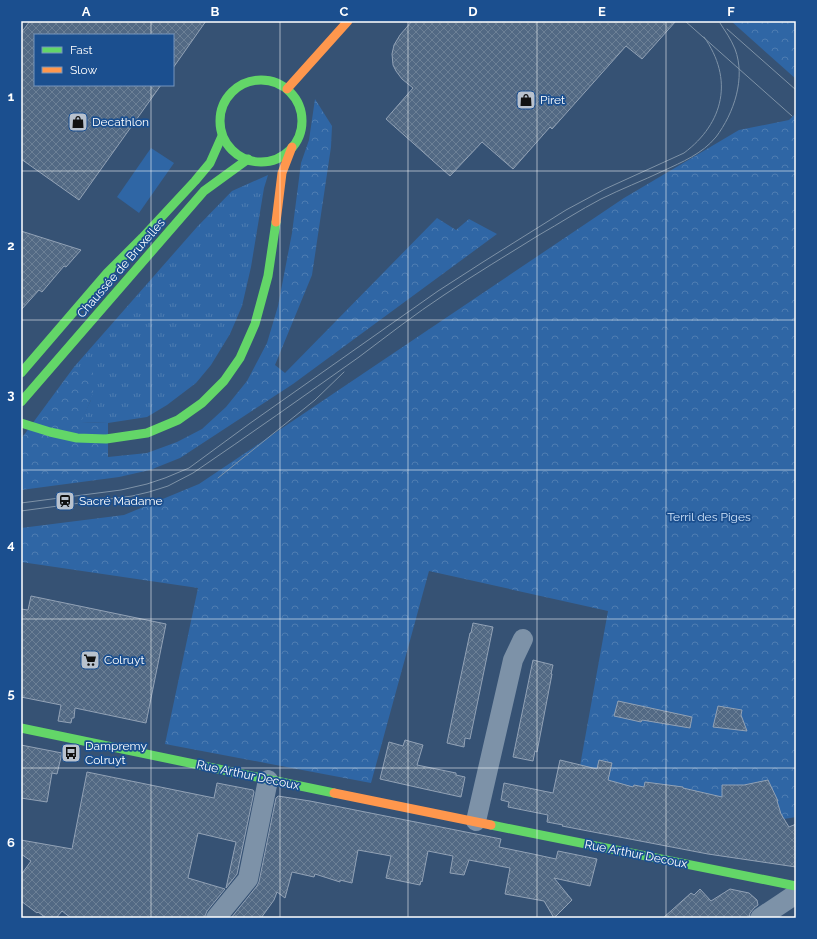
<svg xmlns="http://www.w3.org/2000/svg" width="817" height="939" font-family="Raleway,sans-serif">
  <style>
    .grass { fill: url(#grass-tufts) }
    .forest { fill: url(#forest-crowns) }
    .pitch { fill: #2f66a5 }
    .building { fill: url(#building-cross-hatch); stroke: #92a2b6 }
    .lines { fill: none; stroke-linecap: round; stroke-linejoin: round }
    .street { stroke: #7d92a8; stroke-width: 20 }
    .fast { stroke: #63d668; stroke-width: 9 }
    .slow { stroke: #ff974d; stroke-width: 9 }
    .tram { stroke: #7e92a7; stroke-width: 1 }
    .grid { fill: none; stroke: #fff; stroke-width: 1; stroke-opacity: 0.55 }
    .labels { text-anchor: middle; dominant-baseline: central; stroke-width: 3.5; stroke-linejoin: round; paint-order: stroke }
    .poi-label { font-size: 12px; fill: #fff; stroke: #1b4f8f; text-anchor: start }
    .street-label { font-size: 12px; fill: #fff; stroke: #1b4f8f }
    .park-label { font-size: 12px; fill: #cfe3fa; stroke: #1b4f8f }
    .neatline { fill: none; stroke: #fff; stroke-width: 1.5 }
    .grid-label { font-size: 13px; text-anchor: middle; font-weight: bold; fill: #fff }
  </style>
  <defs>
    <pattern id="grass-tufts" width="24" height="20" patternUnits="userSpaceOnUse"><rect width="24" height="20" fill="#2f66a5"/><path d="M3 7l-1-3M5 7V3M7 7l1-3M15 17l-1-3M17 17v-4M19 17l1-3" fill="none" stroke="#4e7db2"/></pattern>
    <pattern id="forest-crowns" width="20" height="18" patternUnits="userSpaceOnUse"><rect width="20" height="18" fill="#2f66a5"/><path d="M2 6a3 3 0 1 1 6 0M12 15a3 3 0 1 1 6 0" fill="none" stroke="#4e7db2"/></pattern>
    <pattern id="building-cross-hatch" width="8" height="8" patternUnits="userSpaceOnUse"><rect width="8" height="8" fill="#526984"/><path d="M0 0l8 8M0 8l8-8" fill="none" stroke="#6c8096"/></pattern>
  </defs>
  <rect width="100%" height="100%" fill="#365274"/>
  <!-- grass -->
  <path class="grass" d="M268,175L264,188L251,267L242,306L230,334L211,365L196,383L167,405L147,417L108,423L80,422L91,400L74,367L197,227L232,191Z"/>
  <!-- forest -->
  <g class="forest">
    <path d="M731,21H796V79Z"/>
    <path d="M315,99L332,126L331,147L312,275L275,365L285,373L437,218L456,230L469,219L497,234L293,384L180,458L150,470L119,477L21,490V439L74,367L87,368L92,369L95,382L91,400L81,422L108,423V457L147,453L177,442L202,429L226,407L247,381L267,343L278,306L292,233L301,163L309,140Z"/>
    <path d="M796,113V817L765,822L576,788L608,611L429,571L371,783L165,744L198,588L21,562V528L124,515L199,484L624,198L739,130L789,120Z"/>
  </g>
  <!-- pitch -->
  <path class="pitch" d="M151,148L174,163L139,213L117,197Z"/>
  <!-- building -->
  <g class="building">
    <path d="M30,21H206L173,68V35H35V85H161L79,200L21,159V33Z"/>
    <path d="M412,21H676L642,59L626,46L552,129L550,127L513,169L482,142L450,176L386,119L413,88L402,79L396,71L393,65L392,54L394,45L400,35Z"/>
    <path d="M21,231L81,250L66,267L64,266L42,292L39,290L21,310Z"/>
    <path d="M31,596L166,624L146,723L75,708L74,718H72L71,723L58,721L61,705L21,697V609L28,610Z"/>
    <path d="M473,623L493,627L470,739L465,738L464,747L447,743L460,680L470,633H471Z"/>
    <path d="M533,660L553,665L551,674H552L537,752L535,751L533,761L513,757Z"/>
    <path d="M618,701L692,717L690,728L642,720L641,722L614,716Z"/>
    <path d="M718,706L742,710L741,715L747,731L713,727Z"/>
    <path d="M405,740L423,745L417,765L456,773V775L465,777L461,797L429,790L380,779L389,742L403,746Z"/>
    <path d="M21,745L62,753L57,774L52,773L47,802L21,798Z"/>
    <path d="M560,760L597,769L599,760L612,763L608,780L633,787L634,785L644,787L645,782L683,787V788L722,797V785H744L768,780L778,801H777L781,814L789,827L796,824V867L708,854L562,826L563,825L547,822L548,815L508,807L509,802L501,800L504,783L553,793Z"/>
    <path d="M87,772L214,798L217,783L253,790L254,792L237,874L226,888L234,851L236,842L198,833L188,878L225,889L207,911L205,916V918H71L62,911L56,918H46L38,912L37,913L21,901V875L31,861L21,854V840L72,849Z"/>
    <path d="M278,796L310,801L501,839L499,847L533,854L556,859L558,851L597,859L590,886L554,878L572,900L554,918L544,901L505,894L510,868L469,860L464,875L450,873L453,856L428,851L422,882L421,881L420,885L386,878L391,856L358,850L352,883L340,880V882L315,874L314,877L292,872L285,898L277,892L274,900L261,918H231L257,886L259,882L276,798Z"/>
    <path d="M700,889L711,901L730,889L749,893L757,900L758,905L754,908L750,913L749,918H663L691,893L694,895Z"/>
  </g>
  <g class="lines">
    <!-- street -->
    <g class="street">
      <path d="M476,821L513,660L523,639"/>
      <path d="M216,918L248,879L268,780"/>
      <path d="M760,918L796,894"/>
    </g>
    <!-- fast -->
    <g class="fast">
      <circle cx="261" cy="121" r="41"/>
      <path d="M21,373L107,273L142,238L195,181L210,163L222,136"/>
      <path d="M21,402L204,191L248,159"/>
      <path d="M21,423L50,432L77,438L106,439L147,433L178,420L202,403L224,381L240,358L255,324L268,276L276,222"/>
      <path d="M21,728L334,793"/>
      <path d="M491,825L796,886"/>
    </g>
    <!-- slow -->
    <g class="slow">
      <path d="M287,89L348,21"/>
      <path d="M276,222L282,173L292,147"/>
      <path d="M334,793L491,825"/>
    </g>
    <!-- tram -->
    <g class="tram">
      <path d="M685,21L792,116"/>
      <path d="M727,29L796,90"/>
      <path d="M218,478L315,400L344,372"/>
      <path d="M21,503L121,490L147,484L165,478L189,468L249,424L438,291L483,262L566,210L605,189L684,153C724,123 734,79 704,37"/>
      <path d="M21,511L132,496L149,492L168,486L193,473C249,435 304,396 359,357C387,336 415,314 444,295C475,274 507,255 539,235C560,223 580,210 601,199C621,189 642,181 663,171C682,162 702,154 716,137C734,113 746,78 735,49C731,39 725,31 720,23"/>
    </g>
  </g>
  <!-- grid -->
  <path class="grid" d="M151,21V35M280,21V918M408,21V918M537,21V918M666,21V918M151,85V918M21,171H796M21,320H796M21,470H796M21,619H796M21,768H796"/>
  <!-- icons -->
  <defs>
    <g id="shop-square" transform="scale(1)"><rect x="-9" y="-9" width="18" height="18" rx="4" fill="#b9c2ce" stroke="#1b4f8f"/><path d="M-5-2.5h2.3a2.7 3.5 0 0 1 5.4 0H5L5.5 6h-11ZM-1.5-2.5h3a1.5 2.3 0 0 0-3 0Z" fill="#111"/></g>
    <g id="station-square" transform="scale(1)"><rect x="-9" y="-9" width="18" height="18" rx="4" fill="#b9c2ce" stroke="#1b4f8f"/><path d="M-3-6H3Q5-6 5-4V2Q5 4 3 4L4.5 6H3L1.5 4h-3L-3 6H-4.5L-3 4Q-5 4-5 2V-4Q-5-6-3-6ZM-3.5-4v3h7v-3ZM-3.5 1v1.5H-2V1ZM2 1v1.5H3.5V1Z" fill="#111"/></g>
    <g id="supermarket-square" transform="scale(1)"><rect x="-9" y="-9" width="18" height="18" rx="4" fill="#b9c2ce" stroke="#1b4f8f"/><path d="M-6-5.5h2.5l.6 2H6L4.5 2H-2.5L-4.4-4H-6ZM-1.5 3.2a1.3 1.3 0 1 0 .1 0ZM3 3.2a1.3 1.3 0 1 0 .1 0Z" fill="#111"/></g>
    <g id="bus-square" transform="scale(1)"><rect x="-9" y="-9" width="18" height="18" rx="4" fill="#b9c2ce" stroke="#1b4f8f"/><path d="M-5-6H5V4H4V6H2V4H-2V6H-4V4H-5ZM-3.5-4V0h7V-4ZM-3.5 1.2v1.5H-2V1.2ZM2 1.2v1.5H3.5V1.2Z" fill="#111"/></g>
  </defs>
  <g fill-rule="evenodd">
    <use href="#shop-square" x="526" y="100"/>
    <use href="#shop-square" x="78" y="122"/>
    <use href="#station-square" x="65" y="501"/>
    <use href="#supermarket-square" x="90" y="660"/>
    <use href="#bus-square" x="71" y="753"/>
  </g>
  <g class="labels">
    <!-- poi labels -->
    <g class="poi-label">
      <text x="540" y="100">Piret</text>
      <text x="92" y="122">Decathlon</text>
      <text x="79" y="501">Sacré Madame</text>
      <text x="104" y="660">Colruyt</text>
      <text x="85" y="746">Dampremy<tspan x="85" dy="14">Colruyt</tspan></text>
    </g>
    <!-- street labels -->
    <g class="street-label">
      <text transform="translate(121 268) rotate(-49)">Chaussée de Bruxelles</text>
      <text transform="translate(248 775) rotate(12)">Rue Arthur Decoux</text>
      <text transform="translate(636 854) rotate(11)">Rue Arthur Decoux</text>
    </g>
    <!-- park labels -->
    <g class="park-label">
      <text x="709" y="517">Terril des Piges</text>
    </g>
  </g>
  <!-- border -->
  <rect width="817" height="939" fill="none" stroke="#1b4f8f" stroke-width="44"/>
  <!-- legend -->
  <rect x="34" y="34" width="140" height="52" fill="#1b4f8f" stroke="#7695bc"/>
  <rect x="42" y="47" width="20" height="6" fill="#63d668" stroke="#7695bc"/>
  <text x="70" y="54" font-size="12" fill="#ffffff">Fast</text>
  <rect x="42" y="67" width="20" height="6" fill="#ff974d" stroke="#7695bc"/>
  <text x="70" y="74" font-size="12" fill="#ffffff">Slow</text>
  <rect x="22" y="22" width="773" height="895" class="neatline"/>
  <g class="grid-label">
    <text x="86" y="16">A</text>
    <text x="215" y="16">B</text>
    <text x="344" y="16">C</text>
    <text x="473" y="16">D</text>
    <text x="602" y="16">E</text>
    <text x="731" y="16">F</text>
    <text x="11" y="101">1</text>
    <text x="11" y="250">2</text>
    <text x="11" y="399">3</text>
    <text x="11" y="549">4</text>
    <text x="11" y="698">5</text>
    <text x="11" y="847">6</text>
  </g>
</svg>
